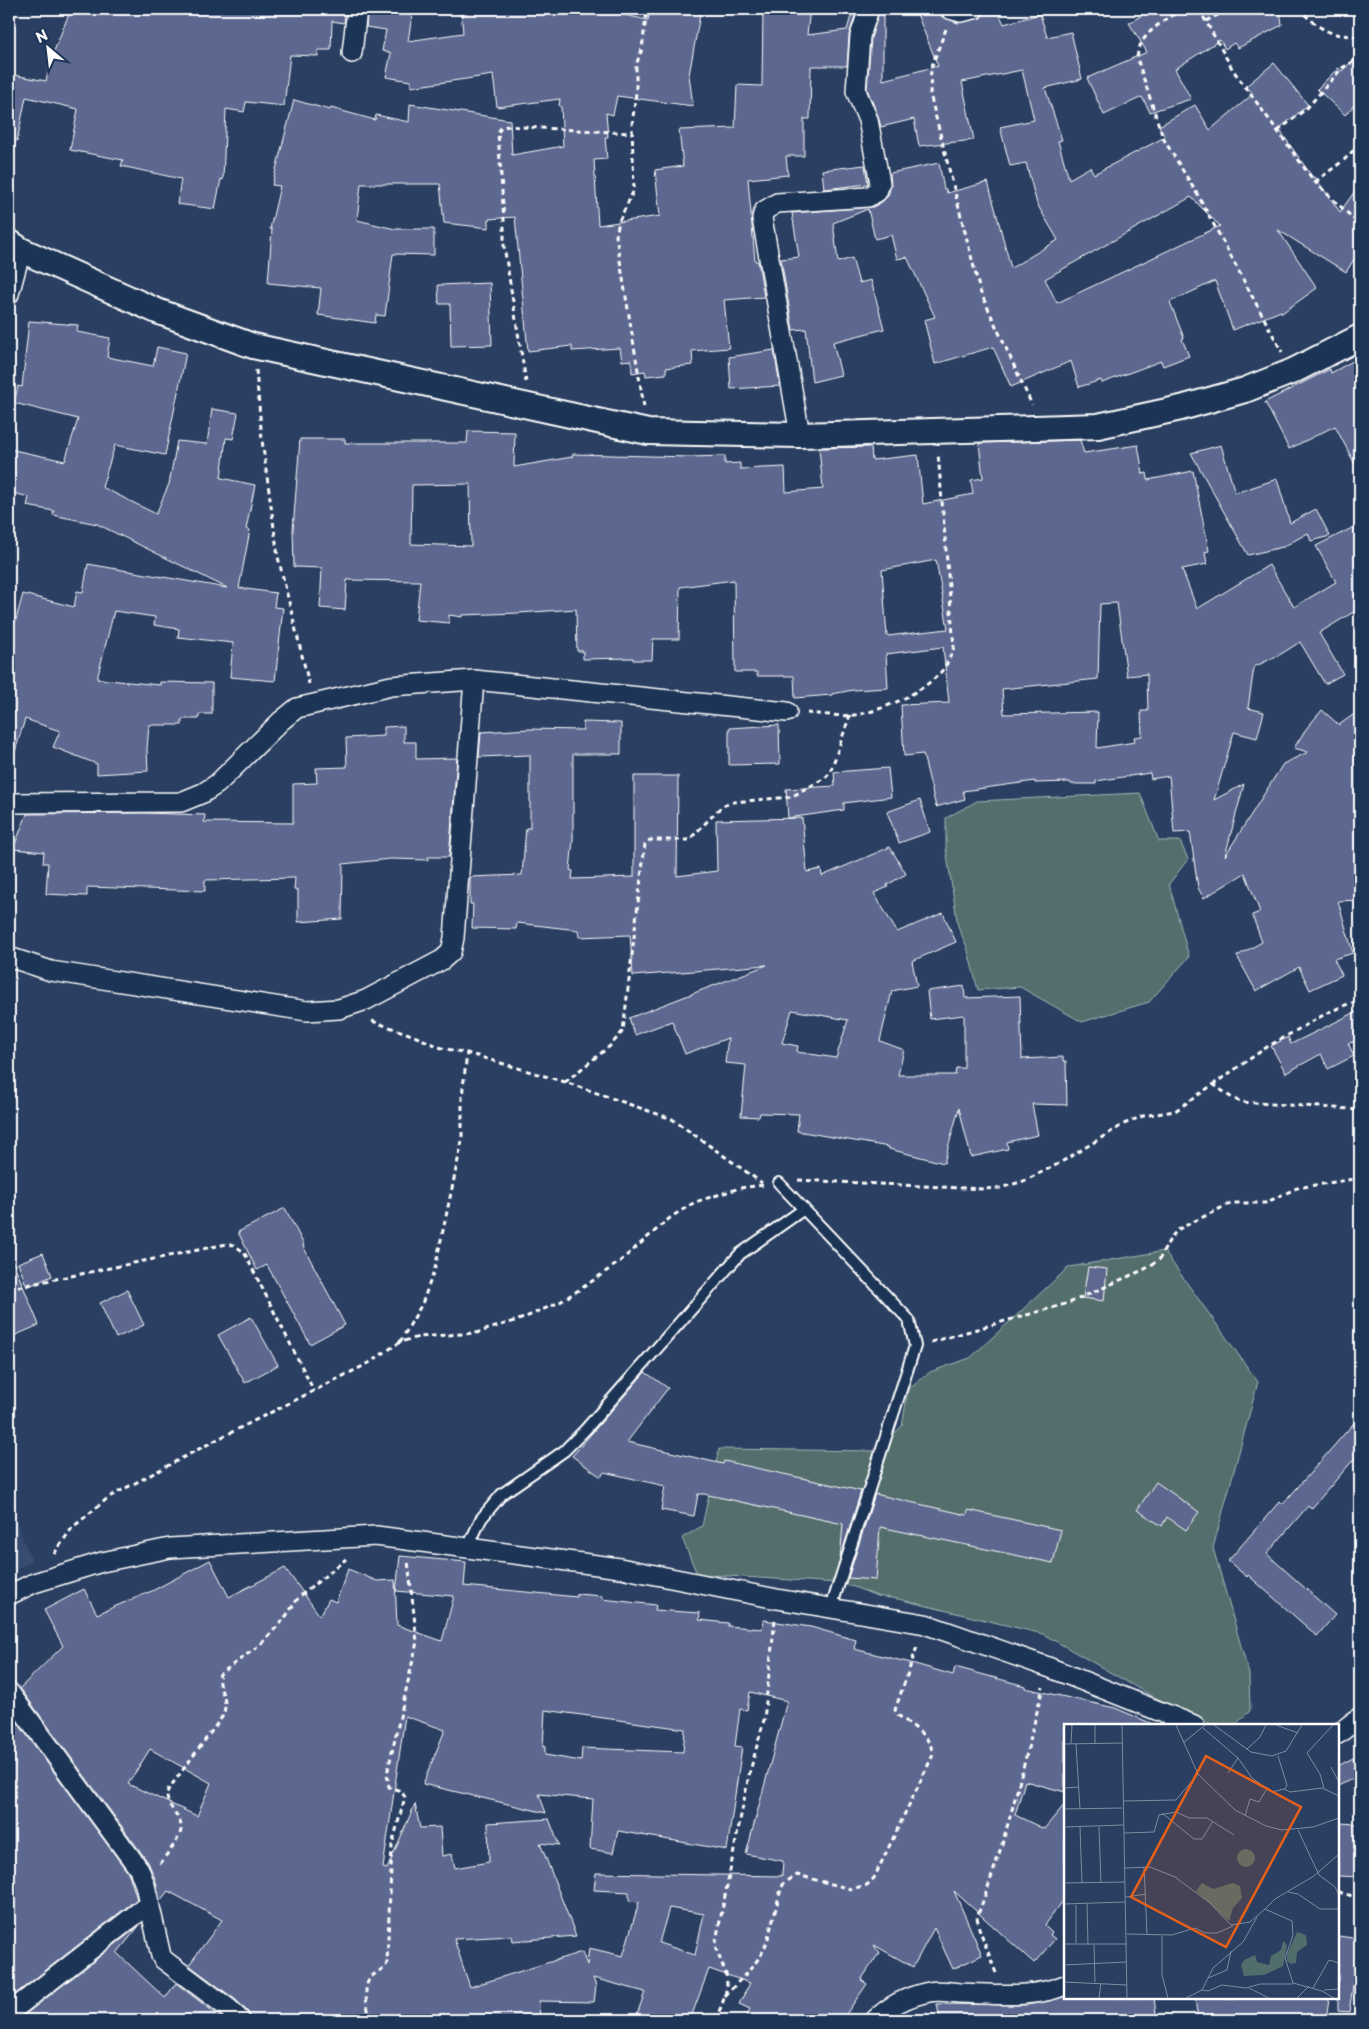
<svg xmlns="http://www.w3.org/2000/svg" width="1369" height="2029" font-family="'Playpen Sans',sans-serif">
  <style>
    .built { fill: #394b70 }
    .green { fill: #526e6c; stroke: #a8b6b6 }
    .building { fill: #5c678f; stroke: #fff; fill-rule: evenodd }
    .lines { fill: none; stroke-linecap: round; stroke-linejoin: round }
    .service-casing { stroke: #fff; stroke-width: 14 }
    .minor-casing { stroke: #fff; stroke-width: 22 }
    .tertiary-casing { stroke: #fff; stroke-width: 28 }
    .path { stroke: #fff; stroke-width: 3; stroke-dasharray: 5 4; stroke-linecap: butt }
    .service { stroke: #1d3557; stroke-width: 10 }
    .minor { stroke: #1d3557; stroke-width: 19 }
    .tertiary { stroke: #1d3557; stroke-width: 24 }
    .inset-road { fill: none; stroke: #7f8ca1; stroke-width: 1 }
    .view { fill: #e96118; fill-opacity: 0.15; stroke: #e96118; stroke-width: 2.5 }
    .inset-edge { fill: none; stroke: #fff; stroke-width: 2.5 }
  </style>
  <rect width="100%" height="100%" fill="#2a3f62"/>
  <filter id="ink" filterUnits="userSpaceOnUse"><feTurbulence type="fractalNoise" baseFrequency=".02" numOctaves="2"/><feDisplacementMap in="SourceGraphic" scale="10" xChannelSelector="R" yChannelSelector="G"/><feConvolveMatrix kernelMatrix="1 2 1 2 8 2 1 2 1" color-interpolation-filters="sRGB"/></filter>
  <g filter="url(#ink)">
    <!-- built -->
    <path class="built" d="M9,1505L32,1561L9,1574Z"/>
    <!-- green -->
    <g class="green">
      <path d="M1140,793L1159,841H1180L1188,859L1169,884L1189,957L1149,1002L1082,1022L1020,987L978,990L967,947L958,926L946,849V818L977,801Z"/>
      <path d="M1164,1251L1258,1382L1213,1548L1249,1674L1250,1711L1235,1725H1213L1150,1695L1043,1634L898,1599L877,1596L854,1587L837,1583L697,1574L682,1538L702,1526L719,1449L876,1451L902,1426L908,1390L930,1372L970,1358L1069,1267Z"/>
    </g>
    <!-- building -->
    <g class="building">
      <path d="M71,9H346L344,23L332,21L331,50H318V56L290,55L284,106L246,102L244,112L226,109L223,180L221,179L215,209L177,204L181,179L121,166L123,160L70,150L78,109L26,97L17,141L9,140V74L46,81L52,56Z"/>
      <path d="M368,9H413L408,41L463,33L461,9H596L648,20L650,9H701L689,75L693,106L617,96L613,115L606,113L608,137H605L607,159L594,160L598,225L660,216L655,170L683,166L679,130L735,128L737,85L762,86L763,9H810L807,35L847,30L853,9H857L849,35L847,66H811L810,119H804V156H786L788,175L748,179L755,261H758L764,297L724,300L729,348L692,351L693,365L666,368V374L646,376L645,371L632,373L631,360L622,361L620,348L572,351V346L528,351L515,217L489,219V228L444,223L440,184H361L357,220L395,229H434V255L393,254L385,316L376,315L375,323L318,315L321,288L268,283L272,229H270L280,186L272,185L294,100L330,110L331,108L375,120L376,115L409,122L410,104L510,120L512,155L563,146L561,107L559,106L560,99L497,107L493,75L411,87V81L386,77L391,53L382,51L386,30L366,27Z"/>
      <path d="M880,9H883V80L938,66L915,9H939L942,17L958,23L981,18L985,9H997L1004,24L1040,14L1047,37L1071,32L1082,79L1045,88L1062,140L1058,141L1069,179L1090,167L1094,174L1165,137L1159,126L1195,105L1210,130L1253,94L1246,86L1274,63L1308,105L1279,129L1313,178L1315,177L1340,212L1360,184V250L1346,272L1278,230L1317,288L1282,313L1281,311L1233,330L1215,281L1170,302L1184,338L1182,339L1189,356L1163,366L1161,361L1102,383L1101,380L1079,387L1071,361L1011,387L993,347L935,364L924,320L935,317L907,257L897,259L891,235L875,239L868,209L833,223L838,262L852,258L859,283L871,280L884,329L833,342L841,375L812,382L806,329L793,330L781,259L799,257L792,213L873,207L882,202L888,196L891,186L890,173L939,163L944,189H946L947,193L988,182L1011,268L1058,240L1037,204L1026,163L1010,166L1000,127L1034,120L1022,70L962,82L974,140L919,146L914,119L881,127L878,116L867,89L871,38ZM1191,197L1220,226L1057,303L1045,279Z"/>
      <path d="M1138,9H1280L1282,25L1238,48L1234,43L1225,49L1220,40L1175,69L1191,99L1150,112L1142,97L1104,115L1087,78L1147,52L1129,23L1142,15Z"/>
      <path d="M1360,53V99L1345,115L1317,89L1338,68L1342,71Z"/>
      <path d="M865,165L868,184L824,189L822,170Z"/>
      <path d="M490,283L492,345L451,346L450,304H439L438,285Z"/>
      <path d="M29,321L78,325L77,332L110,338L107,357L153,366L157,347L186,353L165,455L115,445L102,487L156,514L169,484L177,441L207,444L212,409L238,413L233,439L226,438L221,478L255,485L246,529L250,530L239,588L276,593L274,607L283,608L275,681L230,677L233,643L178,637L179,629L154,625L155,617L114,611L97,679L160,685V682L212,683V714H199V719H182V725H149L147,749L148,771L97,774V764L53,747L60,731L25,719L13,758L9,757V662L15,643L10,641L23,594L74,607L77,591L83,592L88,564L227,588L97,524L53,515L54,511L27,506L29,497L9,492V449L65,461L78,419L14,403L18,386L22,387Z"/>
      <path d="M774,350L780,386L731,389L729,357Z"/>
      <path d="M1360,357V474L1335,426L1289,449L1265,402L1330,369L1331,373Z"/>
      <path d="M468,431L515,432L514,467L572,457L573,454L689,457L725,456V464L740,463V469L785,467L786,492L823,489L819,448L871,447L872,460L918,455L923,504L973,494L971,480L983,478L979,443L1080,440L1084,453L1138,445L1143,474L1147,473L1148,480L1193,471L1209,551L1205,552L1207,564L1182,569L1197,609L1269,565L1294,607L1336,582L1316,546L1360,524V608L1319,633L1343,674L1325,684L1300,642L1281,654L1254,667L1248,708L1264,712L1257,738L1234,732L1214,800L1244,784L1225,856L1283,764L1308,752L1294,748L1306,729L1322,710L1339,725L1360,710V900L1338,901L1353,953L1334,959L1342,975L1310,990L1299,967L1256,991L1237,956L1262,942L1252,915L1260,912L1245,873L1204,898L1198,888L1190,832L1174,833L1169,776L1151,779L1150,773L1096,781V784H1071L1070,782L1035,783V781L963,791L965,799L936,807L923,754L904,756L901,705L949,703L943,647L886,654L888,688L853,690L832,694V695L795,698L794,676H757V672H735L734,580L680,587L679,639H653L652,660H633V658L583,659V651H577L576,609L519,613L462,615V617L449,615V623L416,620L420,581L347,580L345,610L320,608L322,568L294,567L293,529L300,439H345V443H467ZM470,484L471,546L411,544L412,485ZM936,560L948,629L887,636L882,570ZM1117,603L1127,676L1147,674L1148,711H1141L1142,736L1134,737L1135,742L1097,748L1098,712L1004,714L1002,689L1098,679L1100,604Z"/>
      <path d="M1221,445L1235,493L1277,479L1290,523L1316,509L1330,536L1311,541L1308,533L1283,547L1248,555L1191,453Z"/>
      <path d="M583,722L621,723V754H573V840L570,870L573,871L572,879L634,877V776H678L677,876L717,871L716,820L802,818L807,872L821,869L822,876L890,847L906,874L887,885L888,887L874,893L897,932L943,913L956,942L912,961L917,986L892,991L880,1041L904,1050L898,1075H955L956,1068H964V1015L930,1019L927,991L964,986L965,998L1020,996L1022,1059L1063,1057V1061H1066L1067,1105L1032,1104L1038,1135L1007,1142L1008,1149L971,1157L959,1108L944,1163L889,1149V1147L797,1131L799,1114L760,1113L759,1117L741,1116L746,1065L725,1063L728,1038L685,1054L672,1021L635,1035L629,1018L767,965L633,976L630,935L579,937L578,930L517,923L516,929L472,928L473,904H470V877L522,875L526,828H530V755L479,757L481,732L529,729L583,730ZM792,1010L848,1020L836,1058L797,1052L798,1046L782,1043Z"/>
      <path d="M779,725L780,764L729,765V728Z"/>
      <path d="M404,726V742H416V759L457,758L449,857H428V860L390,859L343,864L342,919L298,922V890H294L295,878L205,880V891L87,887V896L46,894L48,863H43L44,852L13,849L27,814L145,813L205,815L204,822L293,823V784L317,783L316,768L347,767L346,738L384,736V727Z"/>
      <path d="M888,768L891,797L844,803V810L788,818L786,789L835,786L834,772Z"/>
      <path d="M920,800L930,832L899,843L887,812Z"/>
      <path d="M1360,1010V1041L1348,1043L1354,1056L1328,1069L1321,1054L1286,1073L1271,1046L1288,1037L1291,1044Z"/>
      <path d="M285,1208L304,1245L303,1246L345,1325L310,1344L267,1265L257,1270L238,1232Z"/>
      <path d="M9,1252L39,1325L9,1338Z"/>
      <path d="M43,1253L52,1276L27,1287L18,1263Z"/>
      <path d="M1088,1267L1107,1269L1104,1301L1083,1298Z"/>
      <path d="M127,1290L144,1325L116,1338L100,1303Z"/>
      <path d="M251,1317L278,1365L245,1383L218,1335Z"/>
      <path d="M645,1372L668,1388L627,1442L723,1464L724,1461L861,1491L840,1559L843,1524L704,1494H698L694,1516L661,1510L665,1486L604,1472L601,1477L572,1456Z"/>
      <path d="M1360,1416V1452L1311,1509L1308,1506L1267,1554L1335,1615L1317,1636L1248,1575L1247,1577L1228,1561L1280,1501L1283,1504Z"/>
      <path d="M1156,1482L1199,1512L1186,1530L1167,1517L1162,1526L1137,1510Z"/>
      <path d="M875,1494L967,1515L968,1510L1061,1530L1053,1563L880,1527L876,1580L848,1578Z"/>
      <path d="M400,1556L466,1562L464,1586L577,1597V1594L602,1596V1599L656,1605L655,1610L700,1613L699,1620L728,1623V1626L762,1629L764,1620L811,1627L856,1640L854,1649L915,1664L953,1675L955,1667L1025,1686V1688L1115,1708L1155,1725H1065V1792L1025,1781L1015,1815L1044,1829L1065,1804V1898L1045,1925L1052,1932L1050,1935L1055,1939L1034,1963L954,1891L982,1955L953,1969L934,1928L913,1967L874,1945L879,1953L861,1980L867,1984L842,2020H745L750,2009L739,2004L750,1983L709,1969L690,2020H635L645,1992L593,1978L596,1986L594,2002L539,2001L540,2020H251L248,2012L236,2000L189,1965L222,1920L168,1891L160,1901L156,1881L148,1862L20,1688L63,1646L44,1610L84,1589L97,1614L152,1591L210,1560L229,1597L285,1568L320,1616L329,1599L336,1602L348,1569L377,1581L395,1580L397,1625L442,1641L454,1596L396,1591ZM750,1692L787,1701L746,1854L783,1861L782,1876L596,1873L594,1890L629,1892V1901L639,1902L623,1956L589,1948L587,1965L582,1952L470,1987L454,1939L512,1936L513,1941L576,1936L540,1843L559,1845L549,1819L488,1823L489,1862L455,1868L452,1854L442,1856L440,1827L420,1828L415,1804L387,1869L383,1868L405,1716L445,1730L423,1784L546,1813L539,1794L593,1799L590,1849L613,1853L618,1831L727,1850L742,1747L735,1746L740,1709L747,1710ZM545,1710L685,1729L683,1752L582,1748L581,1761L545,1755V1747H543ZM150,1749L211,1783L197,1816L128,1784ZM669,1908L704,1914L695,1955L659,1943Z"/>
      <path d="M9,1711L129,1874L137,1899L9,1999Z"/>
      <path d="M1353,1758L1360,1775L1338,1786V1766Z"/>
      <path d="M1338,1823L1360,1824V1877L1338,1876Z"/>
      <path d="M139,1926L117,1953L165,1998L176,1983L224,2020H18Z"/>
      <path d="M1338,1936L1360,1939L1349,2012L1338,2011Z"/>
      <path d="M1065,1997L1154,1998L1157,2020H940L937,2004L1027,2005Z"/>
      <path d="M1195,1998H1329L1326,2020H1198Z"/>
    </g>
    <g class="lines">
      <!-- service casing -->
      <g class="service-casing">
        <g id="service">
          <path d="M779,1183L909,1320L915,1346L831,1608"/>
          <path d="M468,1547L481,1519L502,1494L564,1451L585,1430L740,1254L804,1209"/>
        </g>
      </g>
      <!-- minor casing -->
      <g class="minor-casing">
        <g id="minor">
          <path d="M950,9L961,12L974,9"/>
          <path d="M352,53L357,9"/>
          <path d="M9,294L21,250"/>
          <path d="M800,435L762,218L764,211L777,203L868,197L877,192L880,183L868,120L856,91L860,36L869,9"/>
          <path d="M9,803L181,802L203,793L217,784L281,721L297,708L391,686L474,680L787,712"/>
          <path d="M9,957L51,971L307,1011L339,1009L366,1000L442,960L451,952L454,938L474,680"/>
          <path d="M9,1595L34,1583L102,1562L170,1548L376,1536L620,1568L777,1599L925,1624L1048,1667L1194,1725"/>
          <path d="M9,1692L139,1869L145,1885L161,1956L164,1960L228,2008L240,2020"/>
          <path d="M1338,1734L1360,1717"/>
          <path d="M9,2013L149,1904"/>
          <path d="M875,2020C889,2006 909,1996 929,1992C938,1990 950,1992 959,1993C995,1994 1032,1999 1065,1985"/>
        </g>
      </g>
      <!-- tertiary casing -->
      <g class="tertiary-casing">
        <path id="tertiary" d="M9,242L21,250L157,311L253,346L648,432L800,435L1098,426L1181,408L1245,390L1293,371L1360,337"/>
      </g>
      <!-- path -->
      <g class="path">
        <path d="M1182,9C1163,22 1139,33 1137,58L1163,138L1199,197L1282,352"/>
        <path d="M1199,9L1233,70L1306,170L1315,182L1360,225"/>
        <path d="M1298,9C1309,18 1321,31 1336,34C1344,36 1352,35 1360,38"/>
        <path d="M1206,21L1230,9"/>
        <path d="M946,29L931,68L930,94L980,291L1032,405"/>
        <path d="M1278,131L1307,108L1342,68L1360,58"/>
        <path d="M1315,182L1344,160L1360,144"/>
        <path d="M256,370L262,440L278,557L309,684"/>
        <path d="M526,382L504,246V220L498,132L501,128L507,126L632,133"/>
        <path d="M644,407L616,236L619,221L634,190L632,125L636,93V65L642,49L647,9"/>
        <path d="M807,713C822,714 839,717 854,715C880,712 921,693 939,674C947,666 950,657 954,647L938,453"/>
        <path d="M372,1021L412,1035L442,1048L467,1053L565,1082L672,1119L762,1183"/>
        <path d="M565,1082L610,1046L623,1031L645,844L650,840H689L722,806L733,802L791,797L825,778L830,773L850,715"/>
        <path d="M1213,1084L1232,1098L1241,1102L1351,1109L1357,1111L1360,1115"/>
        <path d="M798,1180L983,1189L1000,1188L1024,1181L1058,1164L1124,1124L1143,1116L1175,1111L1267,1047L1327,1013L1348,1004L1360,1001"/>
        <path d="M9,1287H17L227,1244L234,1245L244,1252L314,1391"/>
        <path d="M400,1342L422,1304L435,1268L462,1141V1097L467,1053"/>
        <path d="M931,1342L1069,1303L1145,1269L1159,1260L1171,1237L1179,1229L1227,1205L1234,1203H1265L1297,1188L1360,1178"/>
        <path d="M54,1554L72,1528L109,1497L214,1441L369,1363L400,1342L419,1337L476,1333L521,1319L560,1302L588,1284L618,1263L671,1217L695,1202L740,1188L764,1185"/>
        <path d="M160,1864C165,1856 180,1839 181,1830C183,1815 162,1805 168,1790L222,1717C232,1696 214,1689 220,1674L260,1645L284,1619L299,1597L346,1559"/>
        <path d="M1338,1892L1360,1898"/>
        <path d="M996,1973L979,1928L977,1917C1006,1842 1024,1765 1043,1687"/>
        <path d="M725,1996L753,1966L761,1955L767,1942L781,1889L784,1883L797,1875L851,1889L867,1885L874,1878L932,1757C935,1738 911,1726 898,1715L895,1710L918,1644"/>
        <path d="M370,2020C368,2007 361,1986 372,1976C378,1971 384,1972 387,1963L392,1845L405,1797L401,1791L389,1787L387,1774L417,1642L408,1561"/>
        <path d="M716,2020L725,1996L727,1985L726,1974L715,1946L749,1775L764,1720L775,1619"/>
        <path d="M1344,2020L1347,2016L1360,2014"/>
      </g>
      <!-- service -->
      <use href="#service" class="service"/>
      <!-- minor -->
      <use href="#minor" class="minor"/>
      <!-- tertiary -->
      <use href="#tertiary" class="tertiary"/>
    </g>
  </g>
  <!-- overview -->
  <g transform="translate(1064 1724)">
    <rect width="275" height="275" fill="#2a3f62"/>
    <path d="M173 134a9 9 0 1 1 18 0a9 9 0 1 1-18 0ZM138,159L149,165L169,159L176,162L178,174L169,184L165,197L132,167ZM233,208L242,211L243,221L233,228L232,239L227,240L223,237V230ZM219,217L223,221L219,242L200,251L180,252L177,241L180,236L191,231L193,238L205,241L207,232L217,226Z" fill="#526e6c"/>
    <path class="inset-road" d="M31,1V19M58,1L63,274M112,1L134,50L171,86L202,102L218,106L249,103L275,94M150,1L187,28L208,32L222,27L238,1M212,1L234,9M139,4L174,34L188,54L208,68L220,65L226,68L258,64L275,72M119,19L141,1M0,20L59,19M7,20L8,1M12,20L16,85M183,25L196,13L202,1M214,32L223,61L221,65M267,43L275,58M164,49L174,34M0,64L15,63M260,64L256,50L243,29L269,1M60,77L112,76L134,50M0,85L58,84M98,89L130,115H138L149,97M181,92L186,75L195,78L204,63M0,103L59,101M16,103L18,159M35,103L37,159M234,106L255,151L271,163L275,171M60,109L90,108L95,91L112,88L125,94H143L170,111M80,143L83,210M61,144L86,143L111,153L146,179L167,201L186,198L201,185L228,197L229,211L221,234L229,259L258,267L270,274M0,159L61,158M224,168L234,170L256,185H275M62,173L82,170M0,180L61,178M23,180L24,221M12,181V219M201,185L211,175L250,152L275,130M63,210L108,211L131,204L141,209H153L169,202M98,212V251L104,274M0,220H63M30,221L31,258M0,241L62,238M144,254L163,246L167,227M0,258L63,261M185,264L205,274M249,264L265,236L275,239M138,266L144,267L158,261L182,264L196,260H229M260,266L275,265M35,274L37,259M122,274L138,266L149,244L179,218L193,193M233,274L245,262"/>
    <path class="view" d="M142,32L237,83L162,223L67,173Z"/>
    <rect width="275" height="275" class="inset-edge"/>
  </g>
  <!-- margin -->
  <rect width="1369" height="2029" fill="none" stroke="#1d3557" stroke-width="30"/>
  <rect x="15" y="15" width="1339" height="1999" fill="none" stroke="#fff" stroke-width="2" filter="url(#ink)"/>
  <!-- north arrow -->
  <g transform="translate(48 48) rotate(332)" stroke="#1d3557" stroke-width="4" paint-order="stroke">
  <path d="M0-4L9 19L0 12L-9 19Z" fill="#ffffff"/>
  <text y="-8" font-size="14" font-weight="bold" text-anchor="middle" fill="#ffffff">N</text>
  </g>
</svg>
